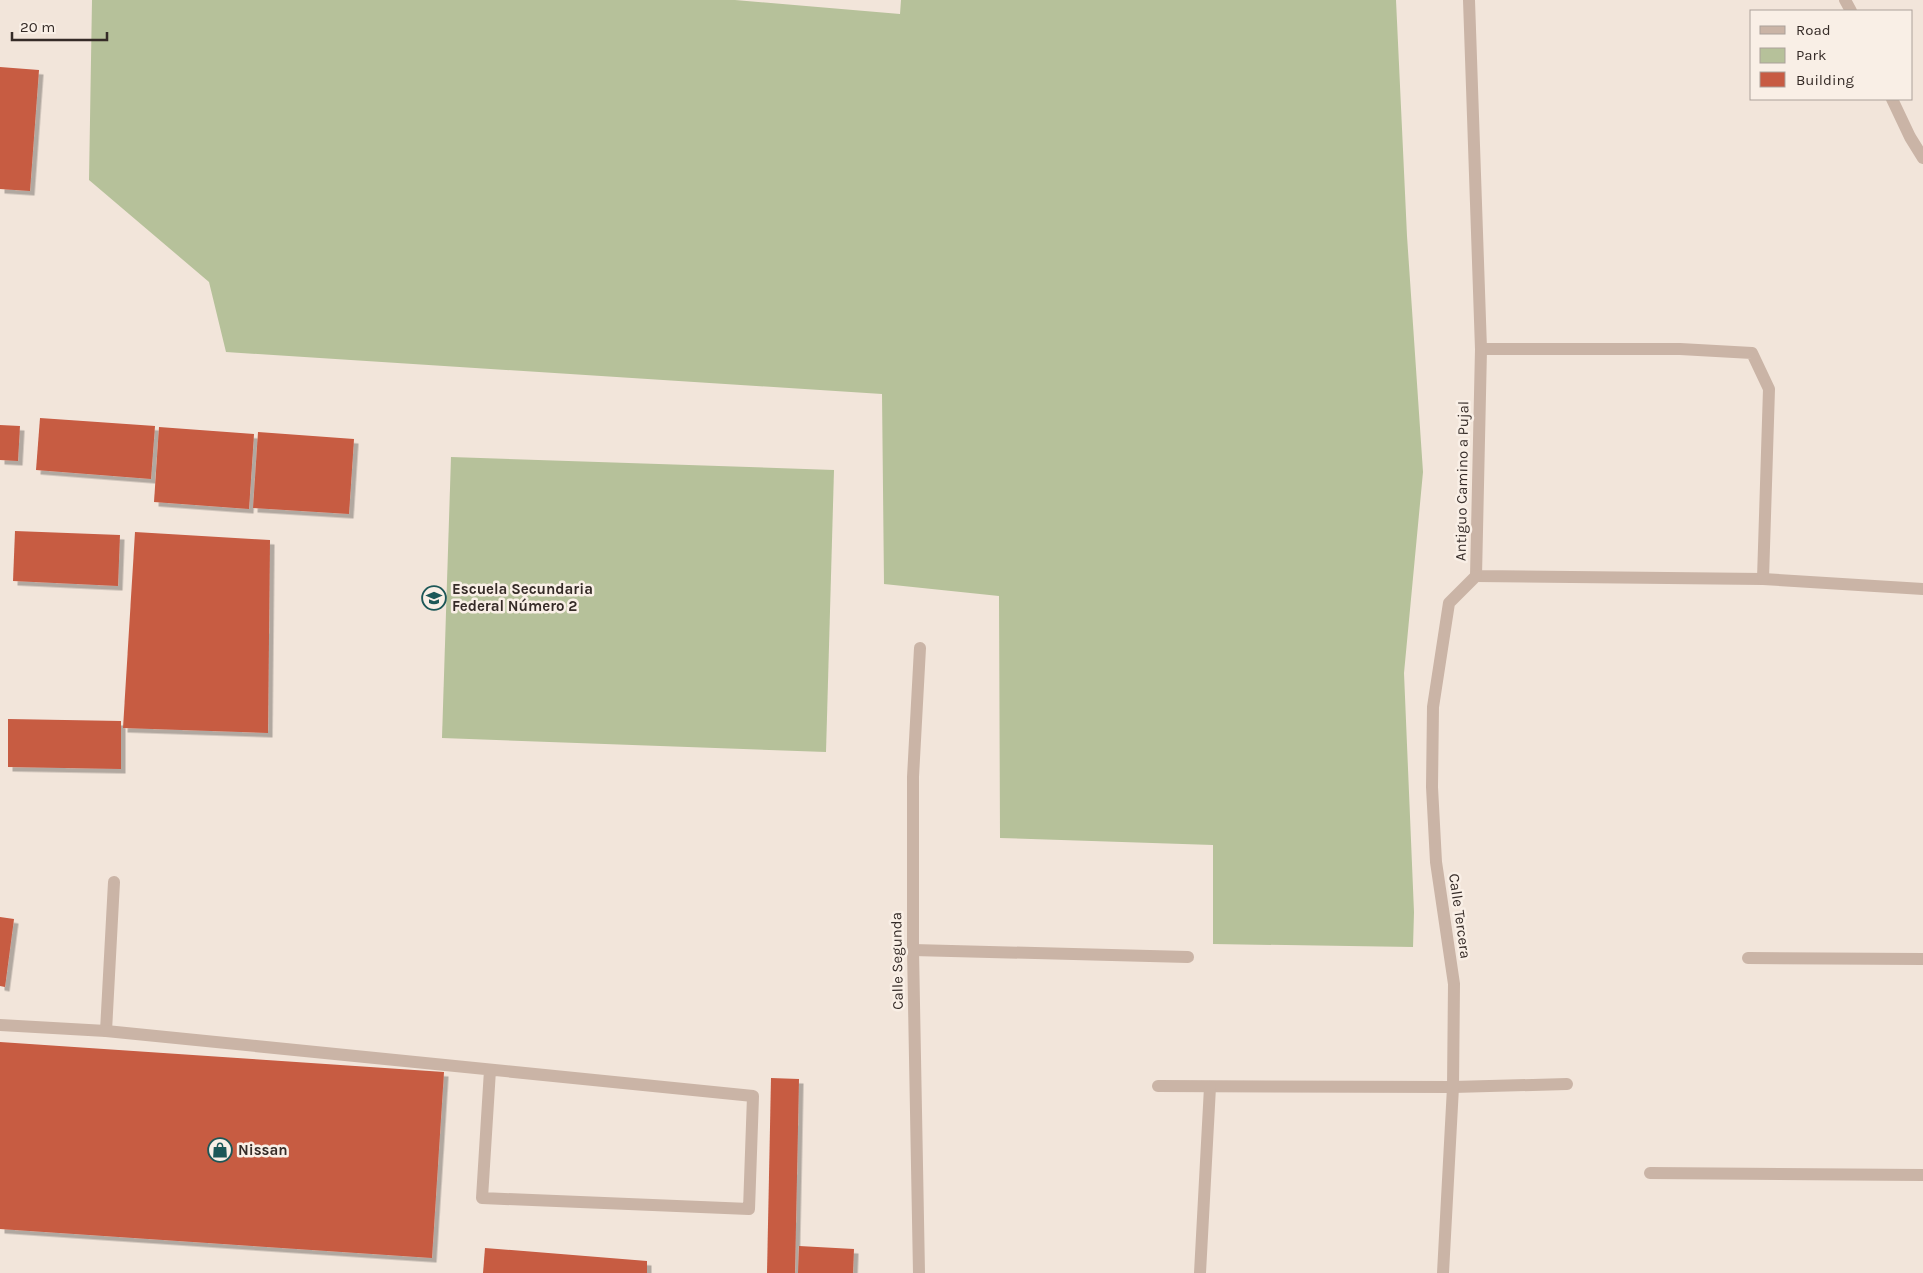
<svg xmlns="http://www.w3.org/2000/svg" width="1923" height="1273" font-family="Karla,sans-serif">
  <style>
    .green { fill: #b6c19a }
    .building { fill: #c75b43; filter: url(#shadow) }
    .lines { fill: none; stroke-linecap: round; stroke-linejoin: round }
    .minor { stroke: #cab4a6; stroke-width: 12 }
    .labels { text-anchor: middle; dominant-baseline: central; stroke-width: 5; stroke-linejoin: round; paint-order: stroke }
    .street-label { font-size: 15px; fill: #352b27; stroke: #f9efe6 }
    .poi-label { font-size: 15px; font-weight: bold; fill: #352b27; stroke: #f9efe6; text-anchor: start }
  </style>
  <defs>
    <filter id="shadow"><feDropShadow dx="4.5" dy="4.5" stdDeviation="0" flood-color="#0004"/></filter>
  </defs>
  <rect width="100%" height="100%" fill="#f2e5da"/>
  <!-- green -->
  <g class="green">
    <path d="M92,0H735L900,14L901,0H1396L1407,236L1423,472L1404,673L1414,912L1413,947L1213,944V845L1000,838L999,596L884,584L882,394L226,352L209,282L89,180Z"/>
    <path d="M451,457L834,470L826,752L442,738Z"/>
  </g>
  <!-- building -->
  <g class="building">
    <path d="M0,67L39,70L30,191L0,189Z"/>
    <path d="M40,418L155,426L151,479L36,470Z"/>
    <path d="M0,425L20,426L18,461L0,460Z"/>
    <path d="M159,427L254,434L249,509L154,502Z"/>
    <path d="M258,432L354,439L349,514L253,508Z"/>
    <path d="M15,531L120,535L118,586L13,581Z"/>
    <path d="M135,532L270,540L268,733L123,728Z"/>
    <path d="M8,719L121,721V769L8,767Z"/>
    <path d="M0,917L14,919L5,987L0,986Z"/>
    <path d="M0,1042L444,1072L432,1258L0,1229Z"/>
    <path d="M771,1078L799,1079L795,1273H767Z"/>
    <path d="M799,1246L854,1249L853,1273H798Z"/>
    <path d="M485,1248L647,1261V1273H483Z"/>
  </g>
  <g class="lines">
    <!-- minor -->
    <g class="minor">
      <path d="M1469,0L1481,349L1476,576L1763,579L1923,589"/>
      <path d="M1845,0L1851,11"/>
      <path d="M1892,99L1910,137L1923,158"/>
      <path d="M1481,349H1680L1752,353L1769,389L1763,579"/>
      <path d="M913,950L1188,957"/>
      <path d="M1748,958L1923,959"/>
      <path d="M0,1025L106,1031L114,882"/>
      <path d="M106,1031L753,1096L749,1209L482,1198L490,1070"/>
      <path d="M1158,1086L1453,1087L1567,1084"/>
      <path d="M1650,1173L1923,1175"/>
      <path d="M919,1273L913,950V777L920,648"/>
      <path d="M1200,1273L1210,1087"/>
      <path d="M1443,1273L1453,1087L1454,984L1436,862L1432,787L1433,707L1449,603L1476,576"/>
    </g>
  </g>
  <!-- icons -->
  <defs>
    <g id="school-ring" transform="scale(1.25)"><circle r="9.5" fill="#f9efe6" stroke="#1c5757" stroke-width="1.5"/><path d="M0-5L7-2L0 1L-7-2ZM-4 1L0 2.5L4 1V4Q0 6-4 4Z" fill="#1c5757"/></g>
    <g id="shop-ring" transform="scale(1.25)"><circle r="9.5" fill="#f9efe6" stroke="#1c5757" stroke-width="1.5"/><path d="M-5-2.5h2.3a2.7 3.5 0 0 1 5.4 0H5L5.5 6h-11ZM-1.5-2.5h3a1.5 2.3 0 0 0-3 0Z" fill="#1c5757"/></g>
  </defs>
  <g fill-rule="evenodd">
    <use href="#school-ring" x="434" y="598"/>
    <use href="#shop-ring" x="220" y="1150"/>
  </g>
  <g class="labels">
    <!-- street labels -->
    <g class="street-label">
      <text transform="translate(1462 481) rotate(-89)">Antiguo Camino a Pujal</text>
      <text transform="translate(1460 916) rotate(82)">Calle Tercera</text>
      <text transform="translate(897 961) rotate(-91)">Calle Segunda</text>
    </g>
    <!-- poi labels -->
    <g class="poi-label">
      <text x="452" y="589">Escuela Secundaria<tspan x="452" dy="17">Federal Número 2</tspan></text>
      <text x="238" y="1150">Nissan</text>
    </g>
  </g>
  <!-- legend -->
  <rect x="1750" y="10" width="162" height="90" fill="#f9efe6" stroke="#aba19a"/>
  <rect x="1760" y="26" width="25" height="8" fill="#cab4a6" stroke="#aba19a"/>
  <text x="1796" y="35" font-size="15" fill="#352b27">Road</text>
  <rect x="1760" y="48" width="25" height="15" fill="#b6c19a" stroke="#aba19a"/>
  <text x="1796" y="60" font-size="15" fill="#352b27">Park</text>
  <rect x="1760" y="72" width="25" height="15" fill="#c75b43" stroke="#aba19a"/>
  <text x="1796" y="85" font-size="15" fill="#352b27">Building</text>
  <!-- scale -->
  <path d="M12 32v8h95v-8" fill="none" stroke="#352b27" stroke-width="2.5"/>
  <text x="20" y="32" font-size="15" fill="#352b27" stroke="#f9efe6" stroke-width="4" paint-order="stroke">20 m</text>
</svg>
